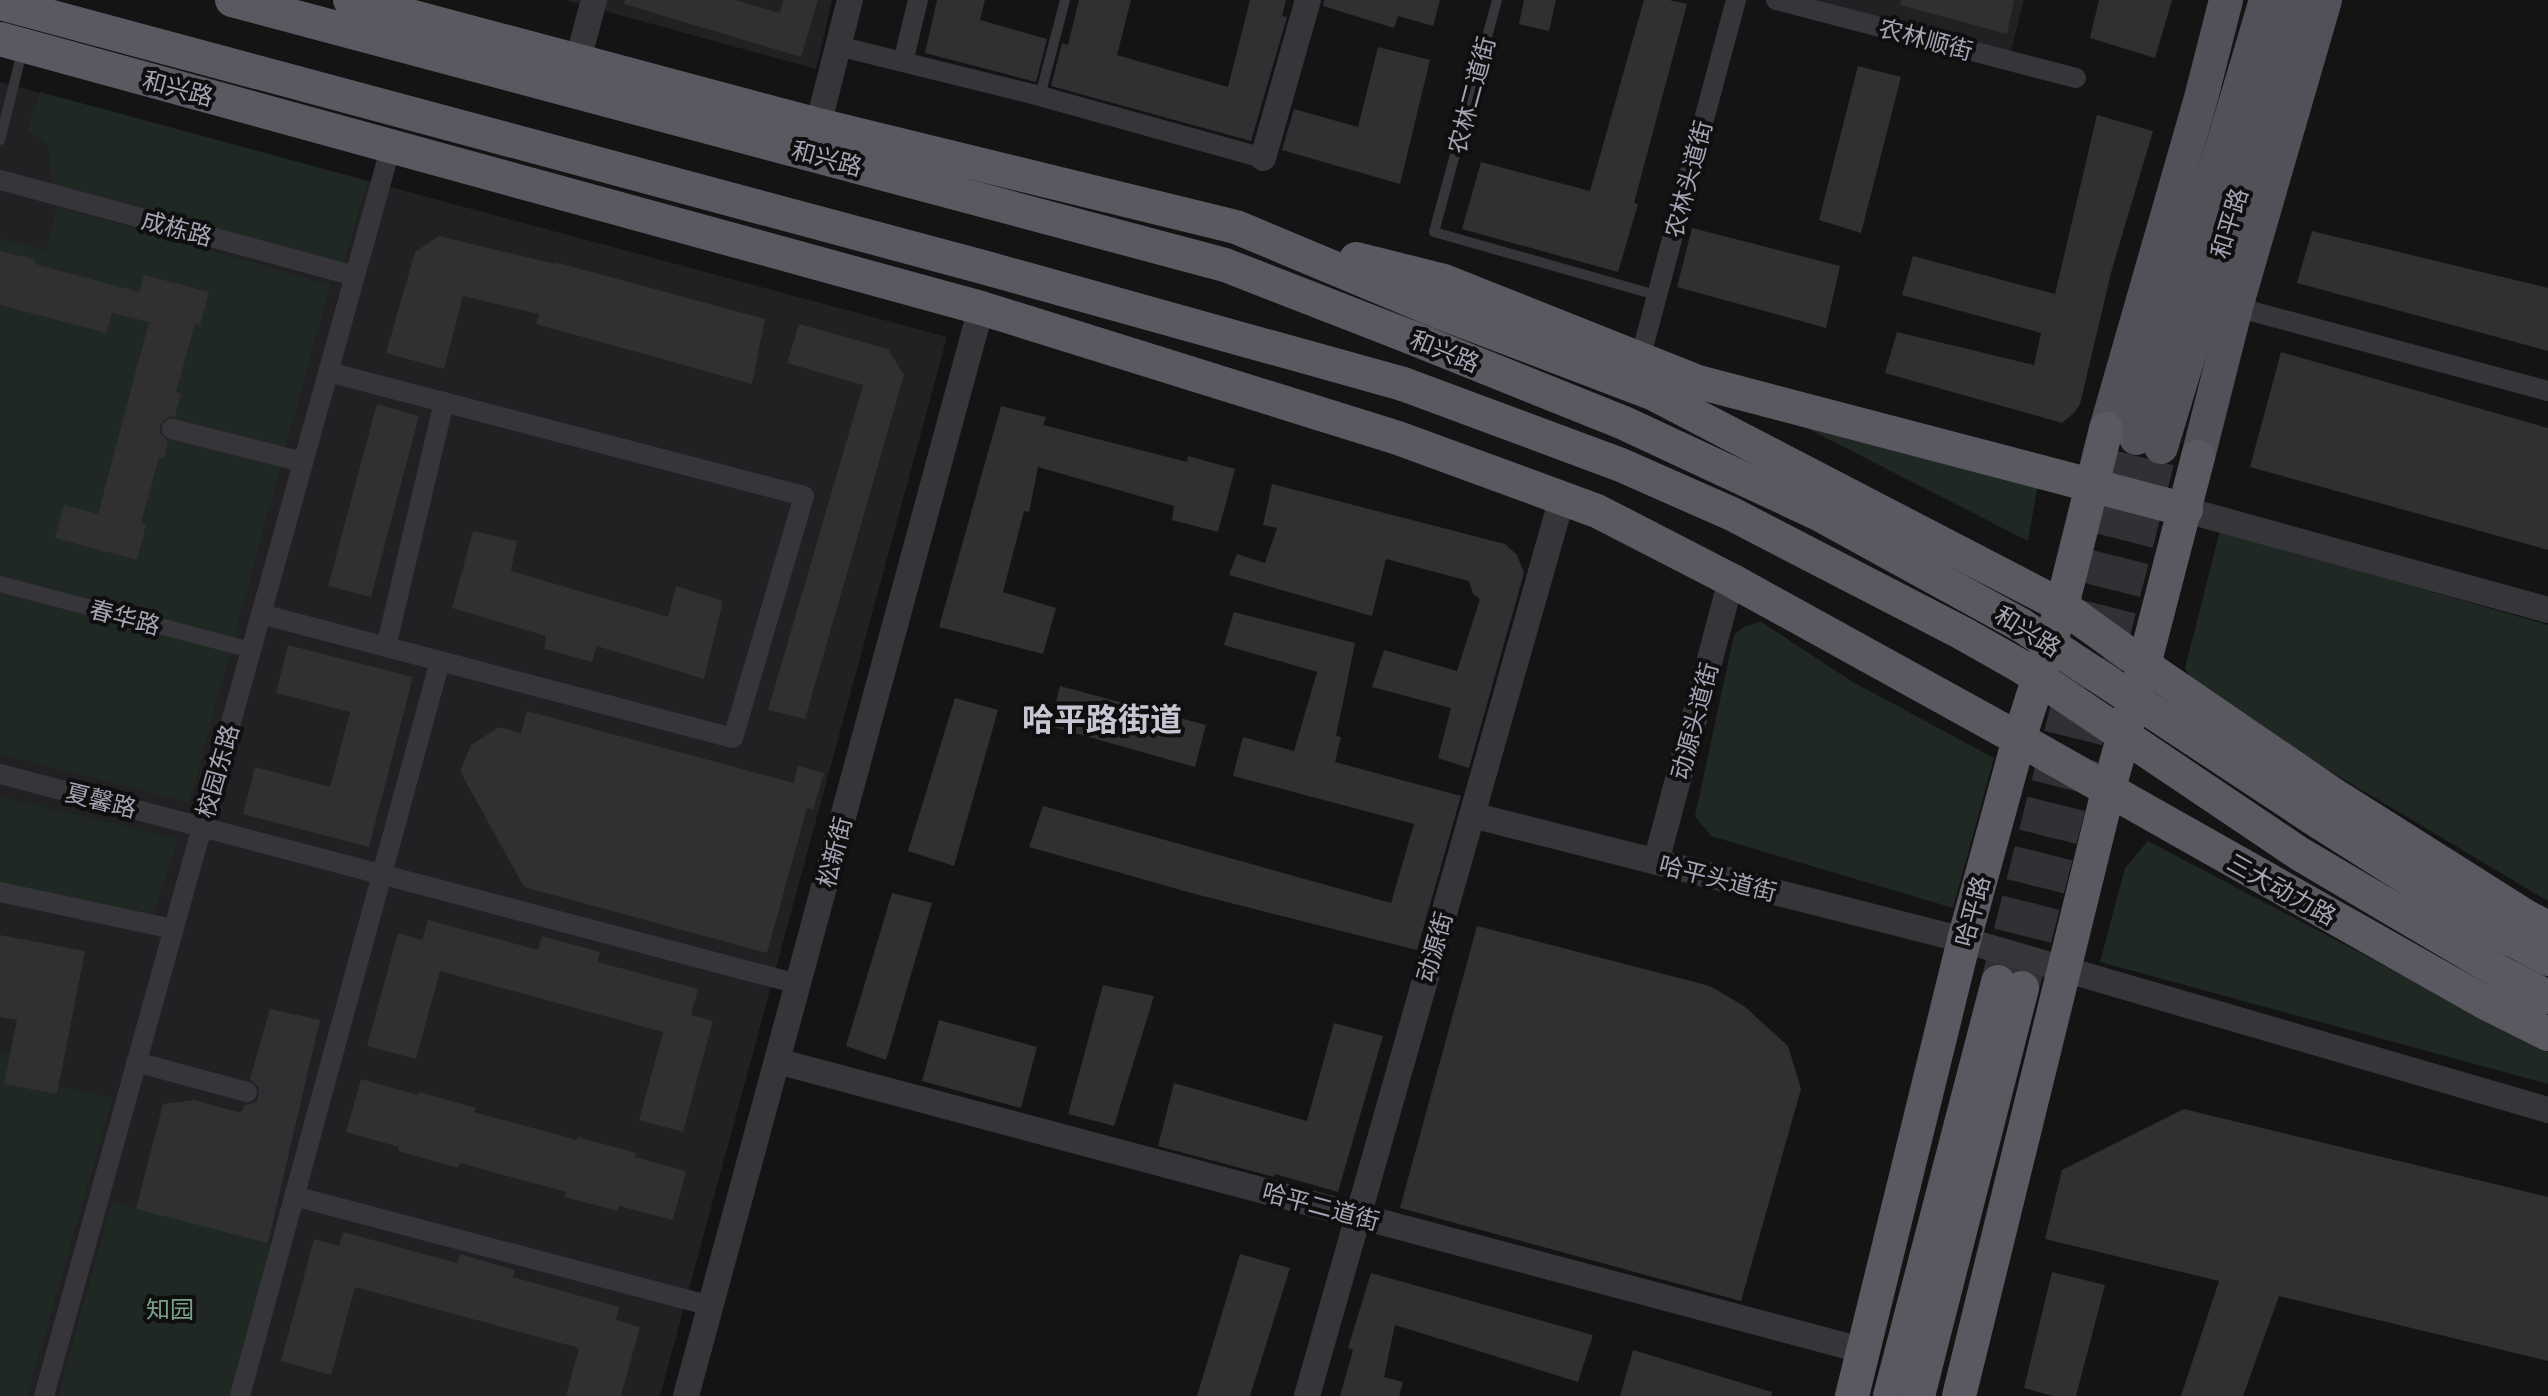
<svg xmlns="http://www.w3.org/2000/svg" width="2548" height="1396" font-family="'IBM Plex Sans','Noto Sans SC',sans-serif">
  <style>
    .built { fill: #212022 }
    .green { fill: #202824 }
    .building { fill: #302f31 }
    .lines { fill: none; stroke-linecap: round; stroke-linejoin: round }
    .trunk-tunnel { stroke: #313135; stroke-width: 34; stroke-dasharray: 34 17; stroke-linecap: butt }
    .service { stroke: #36353a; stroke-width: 10 }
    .pedestrian { stroke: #36353a; stroke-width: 16 }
    .minor { stroke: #36353a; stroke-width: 20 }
    .tertiary { stroke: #36353a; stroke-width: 26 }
    .primary { stroke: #525159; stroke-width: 34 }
    .trunk { stroke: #5a5962; stroke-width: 34 }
    .trunk-bridge { stroke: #5a5962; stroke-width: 34 }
    .labels { text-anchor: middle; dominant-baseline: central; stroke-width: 8; stroke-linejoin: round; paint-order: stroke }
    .street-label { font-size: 24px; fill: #a6a5b6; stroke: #0f0f10 }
    .park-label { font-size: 24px; fill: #7ca18a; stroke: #0f0f10 }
    .district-label { font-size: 32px; font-weight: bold; fill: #c7c6d2; stroke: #0f0f10 }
  </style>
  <rect width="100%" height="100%" fill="#141415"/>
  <!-- built -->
  <g class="built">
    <path d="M565,0H832L816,69Z"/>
    <path d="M1813,0H2024L2011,51Z"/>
    <path d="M0,82L947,337L660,1396H0Z"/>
  </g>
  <!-- green -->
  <g class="green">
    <path d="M40,92L368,181L343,264L52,186L48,144L27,130Z"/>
    <path d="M57,206L330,285L189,803L0,754V238L46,250Z"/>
    <path d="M1740,394L2040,472L2028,541Z"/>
    <path d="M2220,531L2548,625V901L2199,693L2185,668Z"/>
    <path d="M1760,621L1851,681L1994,758L1953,908L1711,836L1695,816L1734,635L1742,628Z"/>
    <path d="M0,796L178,840L153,914L0,883Z"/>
    <path d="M2148,841L2548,1052V1084L2100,962L2125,868Z"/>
    <path d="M0,1051L10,1054L5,1084L57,1094L59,1087L113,1098L27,1396H0Z"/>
    <path d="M112,1202L276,1245L234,1396H58Z"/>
  </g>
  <!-- building -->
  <g class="building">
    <path d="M625,0H735L780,13L783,0H818L801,57L624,4Z"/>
    <path d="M937,0H985L980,20L1047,39L1036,82L925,53Z"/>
    <path d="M1079,0H1131L1117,55L1228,87L1250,0H1286L1282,16L1287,17L1251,141L1051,86L1062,43L1068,45Z"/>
    <path d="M1324,0H1440L1433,26L1398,16L1394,28L1323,6Z"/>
    <path d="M1524,0H1556L1549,31L1519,24Z"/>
    <path d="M1644,0H1669L1687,4L1634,203L1638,204L1618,272L1462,229L1481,162L1590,191Z"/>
    <path d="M1901,0H2014L2007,34L1900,5Z"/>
    <path d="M2099,0H2172L2155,58L2090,38Z"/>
    <path d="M1378,47L1430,60L1400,184L1282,150L1294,109L1358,127Z"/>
    <path d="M1858,66L1901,77L1861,233L1819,220Z"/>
    <path d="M2097,115L2153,131L2112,269L2080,404L2075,412L2062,423L1885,373L1897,332L2034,365L2041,333L1902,295L1913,256L2055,294Z"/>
    <path d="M1692,228L1840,266L1826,328L1677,287Z"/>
    <path d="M2312,231L2548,288V351L2297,283Z"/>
    <path d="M439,236L555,264V262L765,319L752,384L536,324L539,314L463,296L444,369L386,353L415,252Z"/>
    <path d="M0,251L36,260L35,264L139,292L144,275L209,292L200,325L195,323L176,392L181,394L175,416L168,417L160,425V433L168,441L164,459L159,457L141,523L146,525L137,560L55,538L64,505L98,514L149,322L112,313L106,333L0,305Z"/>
    <path d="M799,324L888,349L904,375L805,719L768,710L863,385L787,363Z"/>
    <path d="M2281,352L2548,428V550L2250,467Z"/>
    <path d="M377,404L419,416L371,597L328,586Z"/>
    <path d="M1001,406L1046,417L1043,425L1187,462L1188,456L1235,469L1218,532L1172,520L1174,506L1038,467L1029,512L1024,511L1003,592L1056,608L1043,654L939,627Z"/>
    <path d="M1272,484L1505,544L1517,555L1524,573L1469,768L1438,758L1451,708L1372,687L1384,650L1457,671L1480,599L1473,594L1469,581L1386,559L1372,616L1229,575L1237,554L1265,563L1277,528L1263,525Z"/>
    <path d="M473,531L517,541L511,571L668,617L676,586L723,601L704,679L597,646L592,662L544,649L546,636L452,608Z"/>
    <path d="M1234,612L1355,643L1336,736L1341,737L1335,762L1461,796L1417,950L1195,894L1029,847L1043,806L1391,903L1414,824L1233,776L1243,737L1294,751L1317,672L1224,645Z"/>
    <path d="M288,645L413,677L369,847L243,814L255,767L330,787L350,712L276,693Z"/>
    <path d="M1060,686L1206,725L1195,767L1050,726Z"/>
    <path d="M955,698L998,710L954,866L908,851Z"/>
    <path d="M527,711L794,783L798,766L824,773L813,810L807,808L767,953L524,887L460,771L471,745L499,727L521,733Z"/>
    <path d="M892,893L932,903L886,1060L846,1046Z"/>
    <path d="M428,920L538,950L542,936L600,952L598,962L698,989L691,1015L713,1021L683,1132L639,1120L663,1032L440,971L416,1059L367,1046L398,933L422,940Z"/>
    <path d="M1477,926L1710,986L1744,1006L1788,1046L1801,1089L1741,1301L1400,1208Z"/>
    <path d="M0,935L85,951L57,1094L4,1084L17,1020L0,1017Z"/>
    <path d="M1103,985L1154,996L1114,1126L1068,1114Z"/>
    <path d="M270,1009L320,1020L268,1243L136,1209L163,1104L194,1100L241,1113L244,1105L251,1104L257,1101L259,1088L250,1079Z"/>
    <path d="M939,1020L1037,1047L1021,1108L922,1081Z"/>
    <path d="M1334,1023L1383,1036L1338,1192L1275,1174L1274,1177L1158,1146L1174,1083L1307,1121Z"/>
    <path d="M361,1079L418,1095L419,1092L476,1108L474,1112L577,1140L578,1137L636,1153L635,1157L686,1171L673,1220L619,1206L618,1211L564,1197L566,1192L460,1163L458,1168L398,1151L399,1147L346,1132Z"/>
    <path d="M2184,1109L2548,1197V1361L2279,1296L2243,1396H2181L2219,1281L2045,1239L2062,1170Z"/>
    <path d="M343,1232L457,1263L460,1254L515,1270L513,1277L619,1307L616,1320L640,1327L621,1396H566L579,1348L355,1287L331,1375L281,1361L314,1239L339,1246Z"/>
    <path d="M1240,1254L1290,1268L1250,1396H1197Z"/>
    <path d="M2052,1272L2105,1285L2076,1396H2053L2024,1388Z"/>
    <path d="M1371,1273L1593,1335L1578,1382L1395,1325L1384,1377L1403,1382L1399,1396H1340L1353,1350L1348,1348Z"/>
    <path d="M1633,1350L1772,1392L1771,1396H1620Z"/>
  </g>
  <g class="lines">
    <!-- trunk-tunnel -->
    <g class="trunk-tunnel">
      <path d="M1998,982L2136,438"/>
      <path d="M2022,988L2161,447"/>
    </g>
    <!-- service -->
    <g class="service">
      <path d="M1497,0L1434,232L1656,295"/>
      <path d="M1040,96L1065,0"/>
      <path d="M0,140L22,52"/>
    </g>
    <!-- pedestrian -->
    <path class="pedestrian" d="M0,584L251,650"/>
    <!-- minor -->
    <g class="minor">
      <path d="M1776,0L2076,78"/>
      <path d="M838,46L1040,96L1263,158"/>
      <path d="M903,62L918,0"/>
      <path d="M0,180L355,276"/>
      <path d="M2236,307L2548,391"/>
      <path d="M1640,359L1736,0"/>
      <path d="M172,429L303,462"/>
      <path d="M261,614L733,738L804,496L328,372"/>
      <path d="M386,647L444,402"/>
      <path d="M0,774L798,984"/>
      <path d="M0,892L173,929"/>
      <path d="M136,1062L247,1092"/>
      <path d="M294,1196L711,1306"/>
      <path d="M44,1396L391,146"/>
      <path d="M240,1396L440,661"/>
    </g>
    <!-- tertiary -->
    <g class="tertiary">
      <path d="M578,59L594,0"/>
      <path d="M818,125L850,0"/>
      <path d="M1263,158L1308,0"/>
      <path d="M2186,510L2548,610"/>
      <path d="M1472,815L1964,940L2548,1110"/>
      <path d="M1656,862L1731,580"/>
      <path d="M777,1061L1865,1351"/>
      <path d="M686,1396L981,308"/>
      <path d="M1307,1396L1562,498"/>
    </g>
    <!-- primary -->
    <g class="primary">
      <path d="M2106,429L2201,98L2226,0"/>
      <path d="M2136,438L2266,0"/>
      <path d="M2161,447L2296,0"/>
      <path d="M2198,457L2236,307L2325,0"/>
    </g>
    <!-- trunk -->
    <g class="trunk">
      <path d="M232,0L1225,265L1410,337"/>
      <path d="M350,0L818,125L1236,227L1437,311L1652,393L2062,606L2144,665L2331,793L2527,917L2548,928"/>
      <path d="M0,3L990,269L1403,384"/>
      <path d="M0,39L981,308L1398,438L1597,511L1731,580L2019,739L2484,1002L2548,1034"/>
      <path d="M1356,259L1444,281L1698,382L2186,510"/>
      <path d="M1852,1396L1964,940L2019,739L2062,606L2106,429"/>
      <path d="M1890,1396L1998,982"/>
      <path d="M1918,1396L2022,988"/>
      <path d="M1959,1396L2108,791L2144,665L2198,457"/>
    </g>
    <!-- trunk-bridge -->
    <g class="trunk-bridge">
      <path d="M1410,337L1624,423L1819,514L2021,625L2313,818L2464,914L2548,959"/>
      <path d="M1403,384L1621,465L1732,514L1962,633L2022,667L2300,854L2503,974L2548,997"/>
    </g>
  </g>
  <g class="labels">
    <!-- street labels -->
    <g class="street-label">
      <text transform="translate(1926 39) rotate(15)">农林顺街</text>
      <text transform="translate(178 88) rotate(15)">和兴路</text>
      <text transform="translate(1471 95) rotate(-75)">农林二道街</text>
      <text transform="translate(827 158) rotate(15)">和兴路</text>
      <text transform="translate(1688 179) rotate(-75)">农林头道街</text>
      <text transform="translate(2229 223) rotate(-73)">和平路</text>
      <text transform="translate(177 228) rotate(15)">成栋路</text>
      <text transform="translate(1445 351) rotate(22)">和兴路</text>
      <text transform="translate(125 617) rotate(15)">春华路</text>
      <text transform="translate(2028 631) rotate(32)">和兴路</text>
      <text transform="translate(1694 721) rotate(-75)">动源头道街</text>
      <text transform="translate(217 771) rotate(-74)">校园东路</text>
      <text transform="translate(101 800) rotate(14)">夏馨路</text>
      <text transform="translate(834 852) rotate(-75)">松新街</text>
      <text transform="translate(1718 878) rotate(14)">哈平头道街</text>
      <text transform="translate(2282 889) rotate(29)">三大动力路</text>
      <text transform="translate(1972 911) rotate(-75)">哈平路</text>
      <text transform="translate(1434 947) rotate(-74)">动源街</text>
      <text transform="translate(1321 1206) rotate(15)">哈平二道街</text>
    </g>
    <!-- park labels -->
    <g class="park-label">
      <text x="170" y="1309">知园</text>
    </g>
    <!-- district labels -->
    <g class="district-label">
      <text x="1102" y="719">哈平路街道</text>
    </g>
  </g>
</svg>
